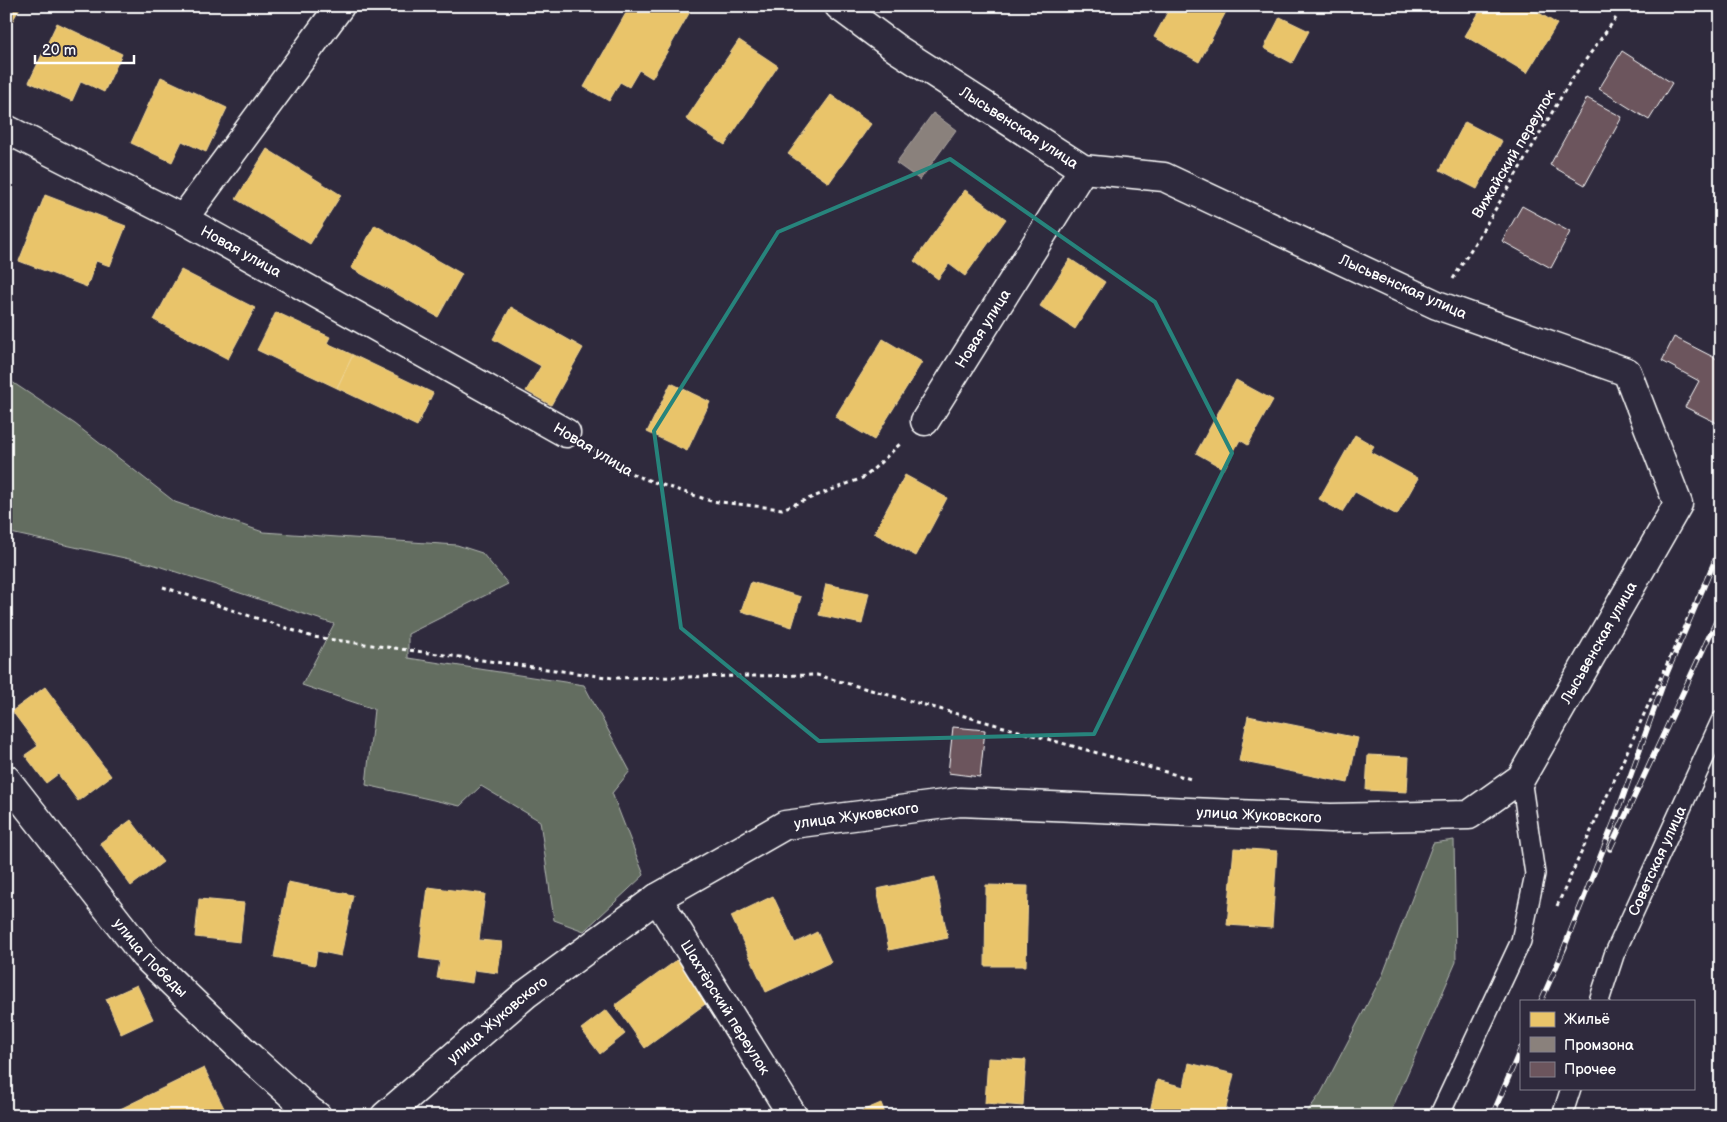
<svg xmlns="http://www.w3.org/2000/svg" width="1727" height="1122" font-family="'Balsamiq Sans',sans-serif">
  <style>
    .green { fill: #636d61; stroke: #b1b6b0 }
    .homes { fill: #e9c46a; stroke: #f0d697 }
    .industry { fill: #8a817c; stroke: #ada7a3 }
    .building { fill: #6c555d; stroke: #fff }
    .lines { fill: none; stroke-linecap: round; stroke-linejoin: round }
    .lane-casing { stroke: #fff; stroke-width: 22 }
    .street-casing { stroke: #fff; stroke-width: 31 }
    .path { stroke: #fff; stroke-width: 3; stroke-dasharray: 4 4; stroke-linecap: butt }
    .lane { stroke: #2f2a3d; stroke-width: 19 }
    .street { stroke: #2f2a3d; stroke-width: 28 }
    .rail-casing { stroke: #fff; stroke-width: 5.5 }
    .rail { stroke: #2f2a3d; stroke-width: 4; stroke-dasharray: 11; stroke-linecap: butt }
    .marked { fill: none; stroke: #27847c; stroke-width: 4; stroke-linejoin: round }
    .labels { text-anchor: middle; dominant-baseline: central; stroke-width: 5; stroke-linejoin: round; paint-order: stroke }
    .street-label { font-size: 15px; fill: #fff; stroke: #2f2a3d }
  </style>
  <rect width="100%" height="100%" fill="#2f2a3d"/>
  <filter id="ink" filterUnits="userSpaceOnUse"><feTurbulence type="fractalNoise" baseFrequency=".02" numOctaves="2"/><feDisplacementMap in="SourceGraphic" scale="10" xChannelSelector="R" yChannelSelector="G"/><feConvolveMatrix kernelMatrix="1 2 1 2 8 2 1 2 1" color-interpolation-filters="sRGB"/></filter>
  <g filter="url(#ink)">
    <!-- green -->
    <g class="green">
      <path d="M6,378L75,424L175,502L263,532L457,545L482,553L508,584L408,634V658L584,685L630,771L612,793L644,875L584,931L554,920L540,821L481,786L460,806L366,785L374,709L302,685L334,624L152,564L6,532Z"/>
      <path d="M1454,840L1456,962L1389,1116H1304L1321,1093L1383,974L1433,843Z"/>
    </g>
    <!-- homes -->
    <g class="homes">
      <path d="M6,6H21L6,32Z"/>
      <path d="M630,6H684L691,10L652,78L639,70L629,87L620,82L609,101L584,87Z"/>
      <path d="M1171,6H1221L1227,10L1199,62L1154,37Z"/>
      <path d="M1483,6H1528L1557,24L1527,73L1465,36Z"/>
      <path d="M1280,17L1309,31L1292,63L1264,48Z"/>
      <path d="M57,23L122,54L104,92L81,81L72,101L29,82Z"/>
      <path d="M739,40L778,66L725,145L686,119Z"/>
      <path d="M161,77L227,108L206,152L182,141L172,162L131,143Z"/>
      <path d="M831,95L871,124L829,183L788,154Z"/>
      <path d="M1465,122L1502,141L1477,189L1440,170Z"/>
      <path d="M267,149L341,195L310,244L236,199Z"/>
      <path d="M965,190L1006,219L965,276L949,264L938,279L914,261Z"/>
      <path d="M45,195L126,226L110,266L96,261L87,287L19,261Z"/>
      <path d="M375,225L462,274L438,317L351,268Z"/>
      <path d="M1070,259L1105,282L1075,329L1040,306Z"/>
      <path d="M181,270L255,308L228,359L154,320Z"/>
      <path d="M511,307L583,348L551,405L526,391L541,366L493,339Z"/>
      <path d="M276,312L330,337L327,343L353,355L337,388L257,350Z"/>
      <path d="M883,339L922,362L874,440L835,417Z"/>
      <path d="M353,355L433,393L417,426L337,388Z"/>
      <path d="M1236,380L1273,400L1248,445L1240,440L1224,469L1196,453Z"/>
      <path d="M671,383L710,402L687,451L647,432Z"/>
      <path d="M1355,435L1374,446L1370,452L1418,478L1397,515L1355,492L1342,512L1319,499Z"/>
      <path d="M905,475L947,498L916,556L874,533Z"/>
      <path d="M751,582L801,597L792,627L741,611Z"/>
      <path d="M826,584L869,593L862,624L819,615Z"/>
      <path d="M45,687L111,776L78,801L58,774L46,783L25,755L38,746L12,711Z"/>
      <path d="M1248,716L1358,738L1348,783L1239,761Z"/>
      <path d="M1368,755L1409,757L1407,792L1366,790Z"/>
      <path d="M131,820L163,862L131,886L100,843Z"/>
      <path d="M1234,848L1277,851L1272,928L1227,925Z"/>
      <path d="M935,877L948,938L889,950L877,889Z"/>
      <path d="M288,882L353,895L341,956L317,951L315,965L274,957Z"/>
      <path d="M986,885L1028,886L1026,966H985Z"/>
      <path d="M428,887L485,894L479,940L502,942L498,973L474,970L472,983L437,978L440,961L419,958Z"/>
      <path d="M773,896L795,943L817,932L831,962L766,992L731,916Z"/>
      <path d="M199,899L244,903L240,942L195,937Z"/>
      <path d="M677,960L708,1002L645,1048L615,1005Z"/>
      <path d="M137,985L153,1019L121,1034L106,999Z"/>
      <path d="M606,1010L625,1034L600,1054L581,1029Z"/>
      <path d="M988,1058L1026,1060L1023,1106L985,1103Z"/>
      <path d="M1189,1063L1234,1074L1224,1116H1149L1157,1080L1184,1087Z"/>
      <path d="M204,1068L226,1112L218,1116H113L112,1113Z"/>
      <path d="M881,1103L886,1116H850Z"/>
    </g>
    <!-- industry -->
    <path class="industry" d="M933,113L956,130L920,180L896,163Z"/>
    <!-- building -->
    <g class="building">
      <path d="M1622,51L1672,83L1649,120L1599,89Z"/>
      <path d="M1587,98L1622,117L1585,185L1550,165Z"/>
      <path d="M1522,206L1570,232L1551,268L1502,241Z"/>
      <path d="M1674,337L1721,361V414L1717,423L1685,407L1699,381L1662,361Z"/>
      <path d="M953,727L985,730L980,777L948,773Z"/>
    </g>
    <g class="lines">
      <!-- lane casing -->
      <g class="lane-casing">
        <g id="lane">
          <path id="s1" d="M1599,1001L1614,955L1721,721"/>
          <path d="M1439,1116L1521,941L1535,874L1521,778"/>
          <path d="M1562,1116L1571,1088"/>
        </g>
      </g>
      <!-- street casing -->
      <g class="street-casing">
        <g id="street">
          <path id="s2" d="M6,129L183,219L566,433"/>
          <path d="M183,219L340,6"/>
          <path id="s3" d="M925,421L1083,169"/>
          <path id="s4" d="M6,779L144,955L251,1058L311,1112L317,1116"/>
          <path id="s5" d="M657,898L793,1116"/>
          <path id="s6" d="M385,1116L526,994L657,898L785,825L960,802L1331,818L1469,815L1521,778L1678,504L1627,372L1437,305L1164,177L1083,169L897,49L839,6"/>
        </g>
      </g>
      <!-- path -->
      <g class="path">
        <path d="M1453,279L1507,190L1571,80L1616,18"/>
        <path d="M591,448L636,476L711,501L782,509L865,477L902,442"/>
        <path d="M163,587L313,637L613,678L817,675L1191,779"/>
        <path d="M1557,906L1715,558"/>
      </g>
      <!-- lane -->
      <use href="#lane" class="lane"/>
      <!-- street -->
      <use href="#street" class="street"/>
      <!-- rail casing -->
      <g class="rail-casing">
        <g id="rail">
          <path d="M1610,849L1721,611"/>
          <path d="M1562,953L1614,822L1667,673L1721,546"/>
          <path d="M1541,1001L1565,947"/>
          <path d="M1492,1116L1521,1048"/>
        </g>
      </g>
      <!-- rail -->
      <use href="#rail" class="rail"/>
    </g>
  </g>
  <!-- marked area -->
  <path class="marked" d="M950,159L1155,302L1232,453L1094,734L819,741L681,628L654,431L778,232Z"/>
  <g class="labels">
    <!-- street labels -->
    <g class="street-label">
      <text transform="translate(1019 128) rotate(33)">Лысьвенская улица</text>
      <text transform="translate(1514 154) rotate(-59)">Вижайский переулок</text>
      <text stroke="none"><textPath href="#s2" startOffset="265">Новая улица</textPath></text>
      <text transform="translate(1403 287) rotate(24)">Лысьвенская улица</text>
      <text stroke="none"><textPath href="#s3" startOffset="109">Новая улица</textPath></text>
      <text transform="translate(593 450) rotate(31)">Новая улица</text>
      <text stroke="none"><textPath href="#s6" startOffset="1402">Лысьвенская улица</textPath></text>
      <text stroke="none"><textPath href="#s6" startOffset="972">улица Жуковского</textPath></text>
      <text stroke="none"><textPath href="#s6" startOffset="568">улица Жуковского</textPath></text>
      <text stroke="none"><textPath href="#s1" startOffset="152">Советская улица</textPath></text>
      <text stroke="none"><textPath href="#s4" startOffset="230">улица Победы</textPath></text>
      <text stroke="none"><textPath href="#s5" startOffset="129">Шахтёрский переулок</textPath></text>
      <text stroke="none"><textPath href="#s6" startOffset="148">улица Жуковского</textPath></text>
    </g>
  </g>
  <!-- margin -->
  <rect width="1727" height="1122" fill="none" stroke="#2f2a3d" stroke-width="25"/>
  <rect x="12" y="12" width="1702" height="1097" fill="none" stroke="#fff" stroke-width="2" filter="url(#ink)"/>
  <!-- legend -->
  <rect x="1520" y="1000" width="175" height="90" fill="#2f2a3d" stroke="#827f8b"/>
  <rect x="1530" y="1012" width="25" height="15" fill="#e9c46a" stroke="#827f8b"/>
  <text x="1564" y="1024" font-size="15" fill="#ffffff">Жильё</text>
  <rect x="1530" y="1037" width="25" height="15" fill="#8a817c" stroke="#827f8b"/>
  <text x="1564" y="1050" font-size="15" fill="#ffffff">Промзона</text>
  <rect x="1530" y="1062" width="25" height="15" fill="#6c555d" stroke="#827f8b"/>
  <text x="1564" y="1074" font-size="15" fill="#ffffff">Прочее</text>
  <!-- scale -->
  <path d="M35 55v8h99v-8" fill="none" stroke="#ffffff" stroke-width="2.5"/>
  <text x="42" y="55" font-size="15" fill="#ffffff" stroke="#2f2a3d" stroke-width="4" paint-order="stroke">20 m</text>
</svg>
